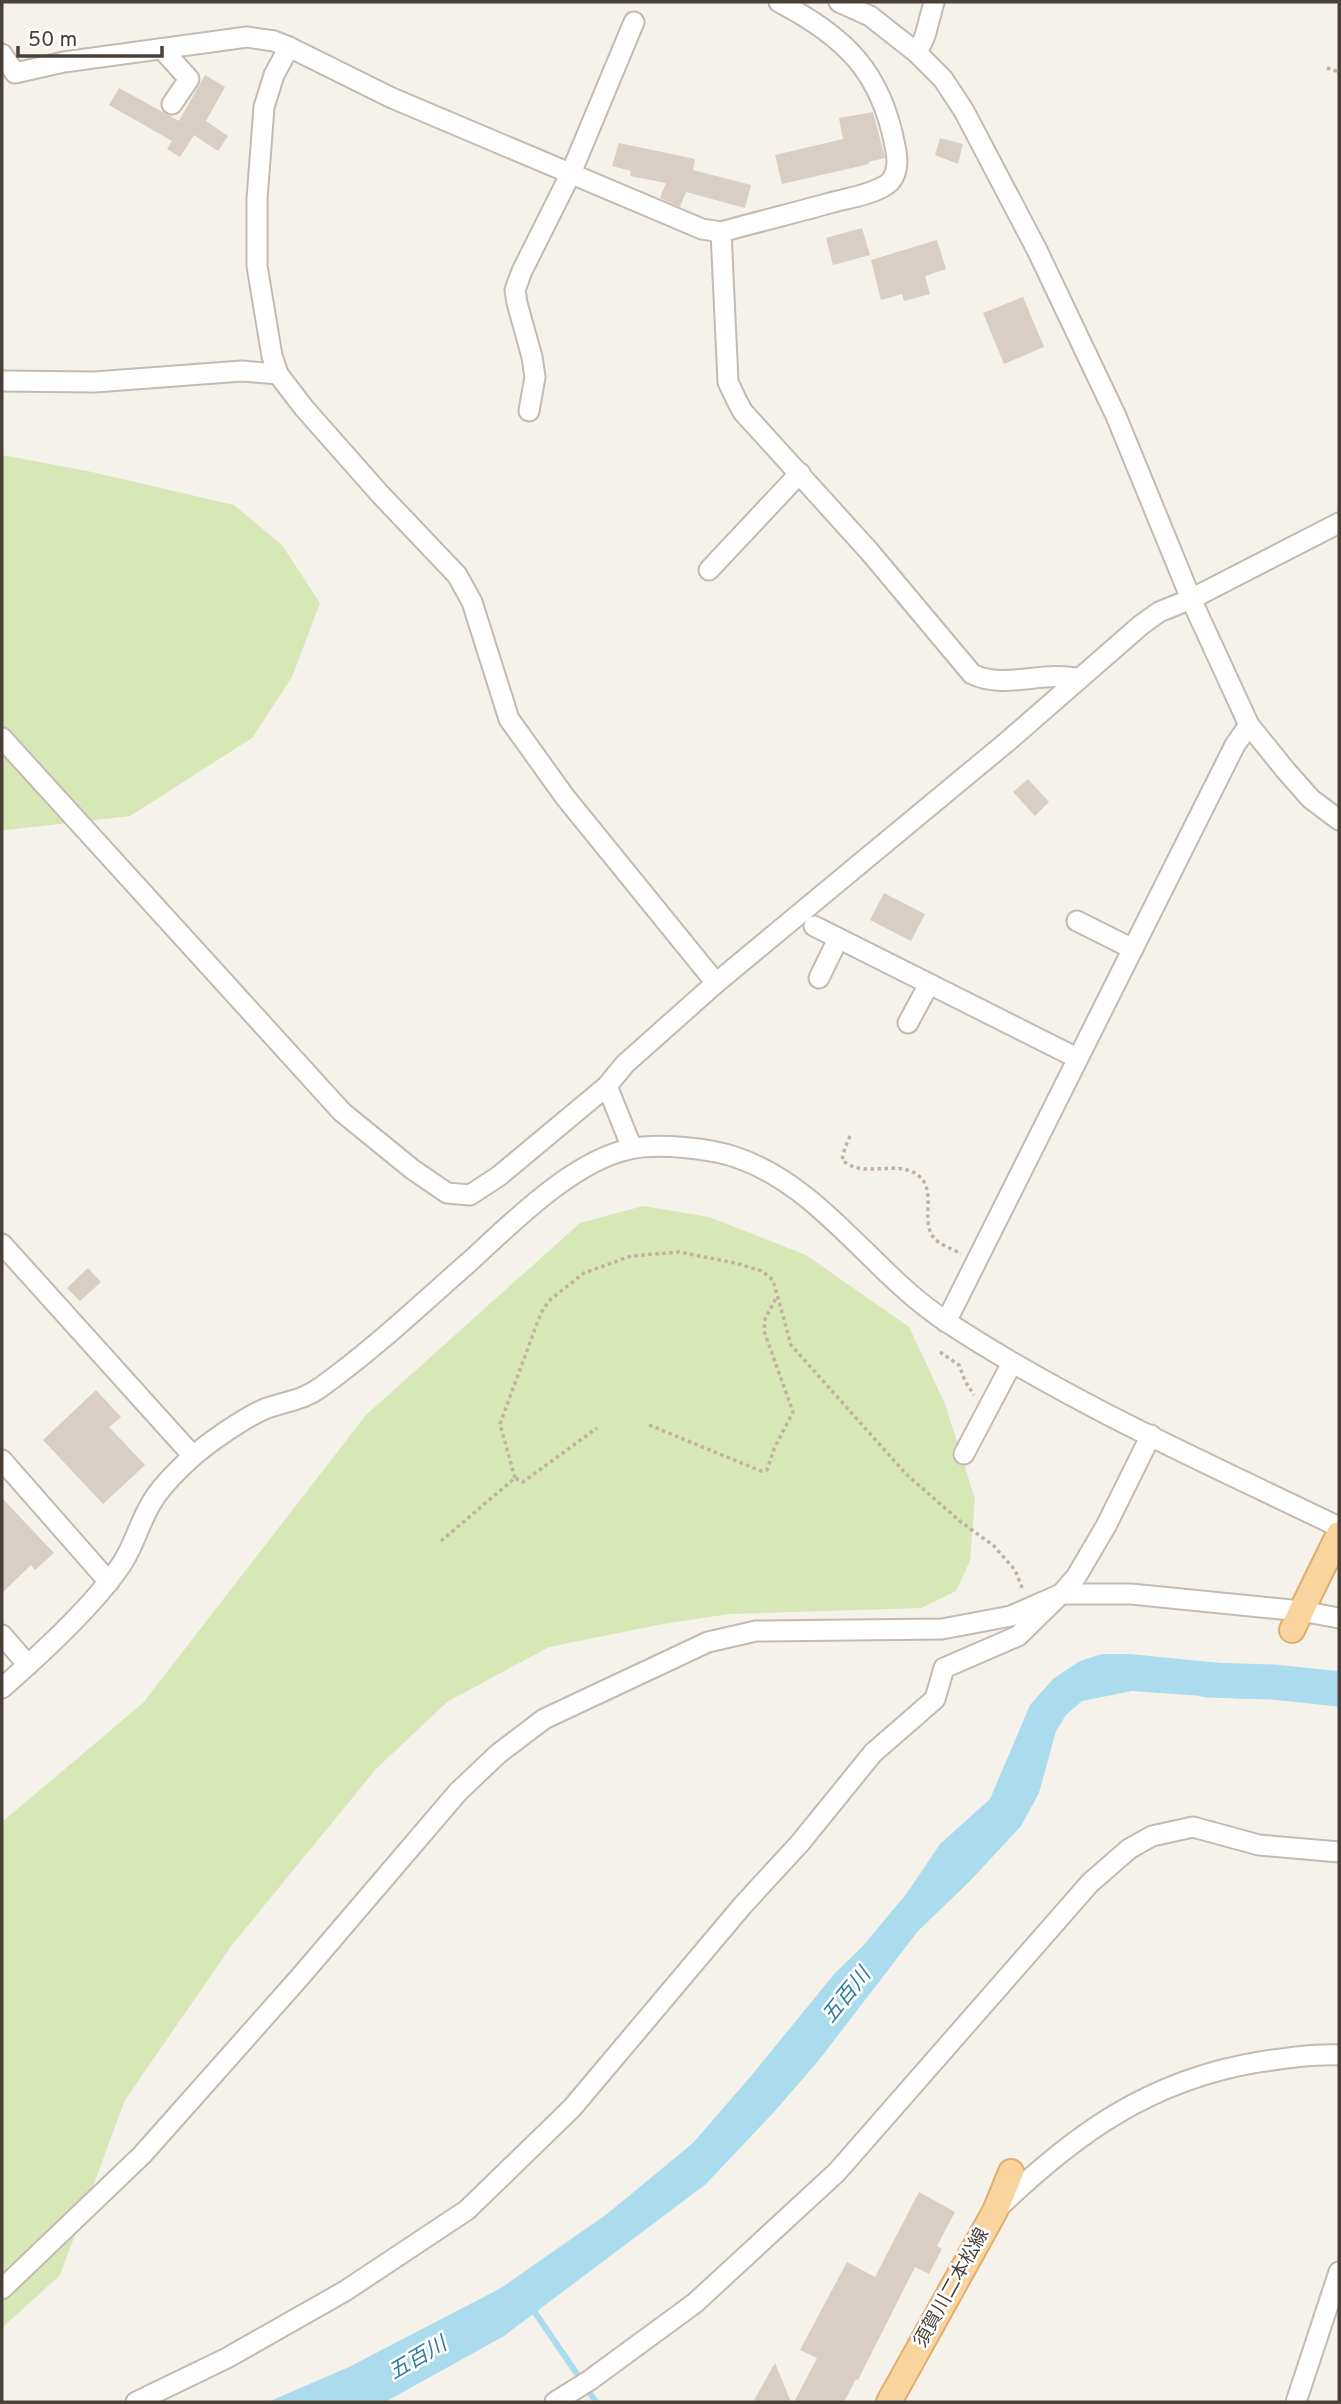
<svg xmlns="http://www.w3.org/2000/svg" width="1341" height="2404" font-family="Overpass,'Noto Sans JP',sans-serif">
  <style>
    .green { fill: #d8e7b6 }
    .water { fill: #abdcee }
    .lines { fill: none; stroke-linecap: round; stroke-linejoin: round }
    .stream { stroke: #abdcee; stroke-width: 6 }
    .river { stroke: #abdcee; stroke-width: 35 }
    .building { fill: #d9cec4 }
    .minor-casing { stroke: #c3bab1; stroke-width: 23 }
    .major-casing { stroke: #e0ae6f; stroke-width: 28 }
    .path { stroke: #c2b1a0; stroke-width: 3.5; stroke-dasharray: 3.5 3.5; stroke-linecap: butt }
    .minor { stroke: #fff; stroke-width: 19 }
    .major { stroke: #fad49f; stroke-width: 24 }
    .labels { text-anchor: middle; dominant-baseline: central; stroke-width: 5; stroke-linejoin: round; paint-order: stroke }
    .street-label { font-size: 19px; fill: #494139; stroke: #fff }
    .water-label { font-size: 21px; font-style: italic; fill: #307b9a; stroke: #fff }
  </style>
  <rect width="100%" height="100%" fill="#f5f1eb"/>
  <!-- green -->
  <g class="green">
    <path d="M2,455L92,472L234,505L282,545L320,603L292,677L252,738L130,816L6,830L2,829Z"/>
    <path d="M643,1206L709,1217L806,1255L909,1327L945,1404L975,1499L970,1561L956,1591L921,1608L729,1614L663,1624L549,1647L447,1702L376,1769L232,1945L125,2100L60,2275L2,2328V1822L143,1703L366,1415L580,1223Z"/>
  </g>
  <!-- water -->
  <path class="water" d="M1102,1654H1130L1260,1667L1245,1699L1132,1691L1082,1701L1066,1715L1056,1731L1039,1793L1021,1826L970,1881L918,1931L819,2060L774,2112L706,2184L504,2336L385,2402H268L349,2367L501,2288L607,2214L693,2143L751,2076L835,1973L863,1946L907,1893L940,1844L990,1799L1030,1705L1053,1679L1080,1661Z"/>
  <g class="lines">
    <!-- stream -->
    <path class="stream" d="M532,2308L596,2402"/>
    <!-- river -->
    <path class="river" d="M1207,1680L1274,1682L1339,1689"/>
  </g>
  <!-- building -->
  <g class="building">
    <path d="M205,75L225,87L206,121L228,136L218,151L194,135L180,157L167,149L172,141L109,105L119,88L179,121Z"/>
    <path d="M873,112L885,158L868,162L869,164L782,184L775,155L843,139L839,118Z"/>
    <path d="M940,138L963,144L958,164L935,155Z"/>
    <path d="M619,143L695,159L693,170L751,185L745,208L686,192L680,207L660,198L666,183L630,176L631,171L612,166Z"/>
    <path d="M862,228L870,255L833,265L826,238Z"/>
    <path d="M937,240L946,269L925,276L930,294L904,301L902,294L881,300L871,260Z"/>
    <path d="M1023,297L1044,347L1004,364L983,313Z"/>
    <path d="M1028,779L1049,802L1035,816L1013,792Z"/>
    <path d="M884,893L925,914L911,941L870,920Z"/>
    <path d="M88,1268L101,1282L80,1301L67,1288Z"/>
    <path d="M96,1390L121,1417L109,1427L145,1465L103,1504L43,1440Z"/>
    <path d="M2,1498L54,1553L35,1570L31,1565L2,1593Z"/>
    <path d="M919,2192L955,2212L937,2246L942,2249L929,2274L915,2267L858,2380L856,2379L844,2402H794L817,2358L800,2350L847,2262L875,2277Z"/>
    <path d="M775,2363L791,2402H753Z"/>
  </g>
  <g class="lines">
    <!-- minor casing -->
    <g class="minor-casing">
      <g id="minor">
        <path d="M839,2L870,16L917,53L943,79L964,111L1037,250L1116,416L1191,599L1249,725L1287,772L1311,799L1339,820"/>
        <path d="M289,47L274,75L264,107L257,199V266L272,356L278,374L304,408L380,494L457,575L472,602L509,719L565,797L716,983"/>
        <path d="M162,49L189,79L172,104"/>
        <path d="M917,53L925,36L934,2"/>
        <path d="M2,54L15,73L64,62L247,37L274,41L289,47L392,98L702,229L721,232C757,222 794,213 830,203C848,198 871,195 886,185C899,177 898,158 895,146C881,71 844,36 779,2"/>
        <path d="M721,232L728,382L737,401L743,412L869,551L972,674C1005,690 1044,670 1079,679"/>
        <path d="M2,381L95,382L242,371L278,374"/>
        <path d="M529,411L535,377L532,357L517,303L515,290L522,271L571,173L634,22"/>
        <path d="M709,570L800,473"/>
        <path d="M2,738L342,1112L412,1169L447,1193L470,1195L499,1176L607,1086L625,1064L716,983L1008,741L1141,625L1159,612L1191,599L1339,523"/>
        <path d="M1077,921L1133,949"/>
        <path d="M814,926L1077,1058"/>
        <path d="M819,978L838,939"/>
        <path d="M908,1023L929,984"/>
        <path d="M607,1086L632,1148"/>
        <path d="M2,1244L193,1456"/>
        <path d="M946,1322L1235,745L1249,725"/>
        <path d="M964,1454L1012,1363"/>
        <path d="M2,1460L109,1582"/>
        <path d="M2,1635L28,1665"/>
        <path d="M2,1688C41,1654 95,1605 123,1562C135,1543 140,1521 152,1502C161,1486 178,1470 191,1458C209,1442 245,1417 267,1408C287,1401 304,1400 321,1387C373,1350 420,1305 468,1263C511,1224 572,1161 630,1149C658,1143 711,1148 738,1158C822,1187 874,1275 947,1322C1070,1403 1207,1463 1339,1527"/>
        <path d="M998,2208C1076,2133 1150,2080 1259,2062C1286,2058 1313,2054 1339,2055"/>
        <path d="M2,2289L142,2155L300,1977L458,1792L498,1754L544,1719L708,1642L756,1631L942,1629L1011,1616L1061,1594L1076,1577L1106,1526L1151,1435"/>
        <path d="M136,2402L227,2358L345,2291L467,2210L572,2108L743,1905L800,1843L873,1753L935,1699L944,1668L1018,1636L1061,1594H1131L1301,1611L1339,1618"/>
        <path d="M555,2402L590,2380L695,2303L837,2172L1090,1883L1129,1849L1152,1836L1193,1827L1259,1845L1339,1852"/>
        <path d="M1296,2402L1339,2272"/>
      </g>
    </g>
    <!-- major casing -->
    <g class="major-casing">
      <g id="major">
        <path d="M1292,1630L1339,1534"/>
        <path d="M889,2402L995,2211L1011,2172"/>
      </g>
    </g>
    <!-- path -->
    <g class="path">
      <path d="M1327,68L1339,72"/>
      <path d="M850,1136L845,1148L842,1160C865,1180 897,1158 919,1176C937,1191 920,1221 934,1238C940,1245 953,1249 961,1254"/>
      <path d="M940,1352L959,1365L965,1381L974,1395"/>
      <path d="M649,1425L761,1471L767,1470L774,1449L793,1412L764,1331L765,1319L776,1298"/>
      <path d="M515,1478L500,1424L536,1326L543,1309L551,1299L584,1273L631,1256L679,1252L735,1263L762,1271L773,1280L791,1345L906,1474L961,1522L994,1546L1015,1570L1023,1590"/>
      <path d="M441,1541L515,1478L523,1482L597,1428"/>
    </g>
    <!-- minor -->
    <use href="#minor" class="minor"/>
    <!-- major -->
    <use href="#major" class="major"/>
  </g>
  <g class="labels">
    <!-- street labels -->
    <g class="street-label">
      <text transform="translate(952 2288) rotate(-61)">須賀川二本松線</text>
    </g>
    <!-- water labels -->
    <g class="water-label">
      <text transform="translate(847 1996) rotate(-51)">五百川</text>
      <text transform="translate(418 2359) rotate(-30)">五百川</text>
    </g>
  </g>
  <!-- border -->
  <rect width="1341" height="2404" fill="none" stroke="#494139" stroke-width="7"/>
  <!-- scale -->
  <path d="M18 46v10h144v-10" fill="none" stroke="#494139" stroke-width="3.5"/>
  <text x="28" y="46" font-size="21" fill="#494139" stroke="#ffffff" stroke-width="5" paint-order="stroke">50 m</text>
</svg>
